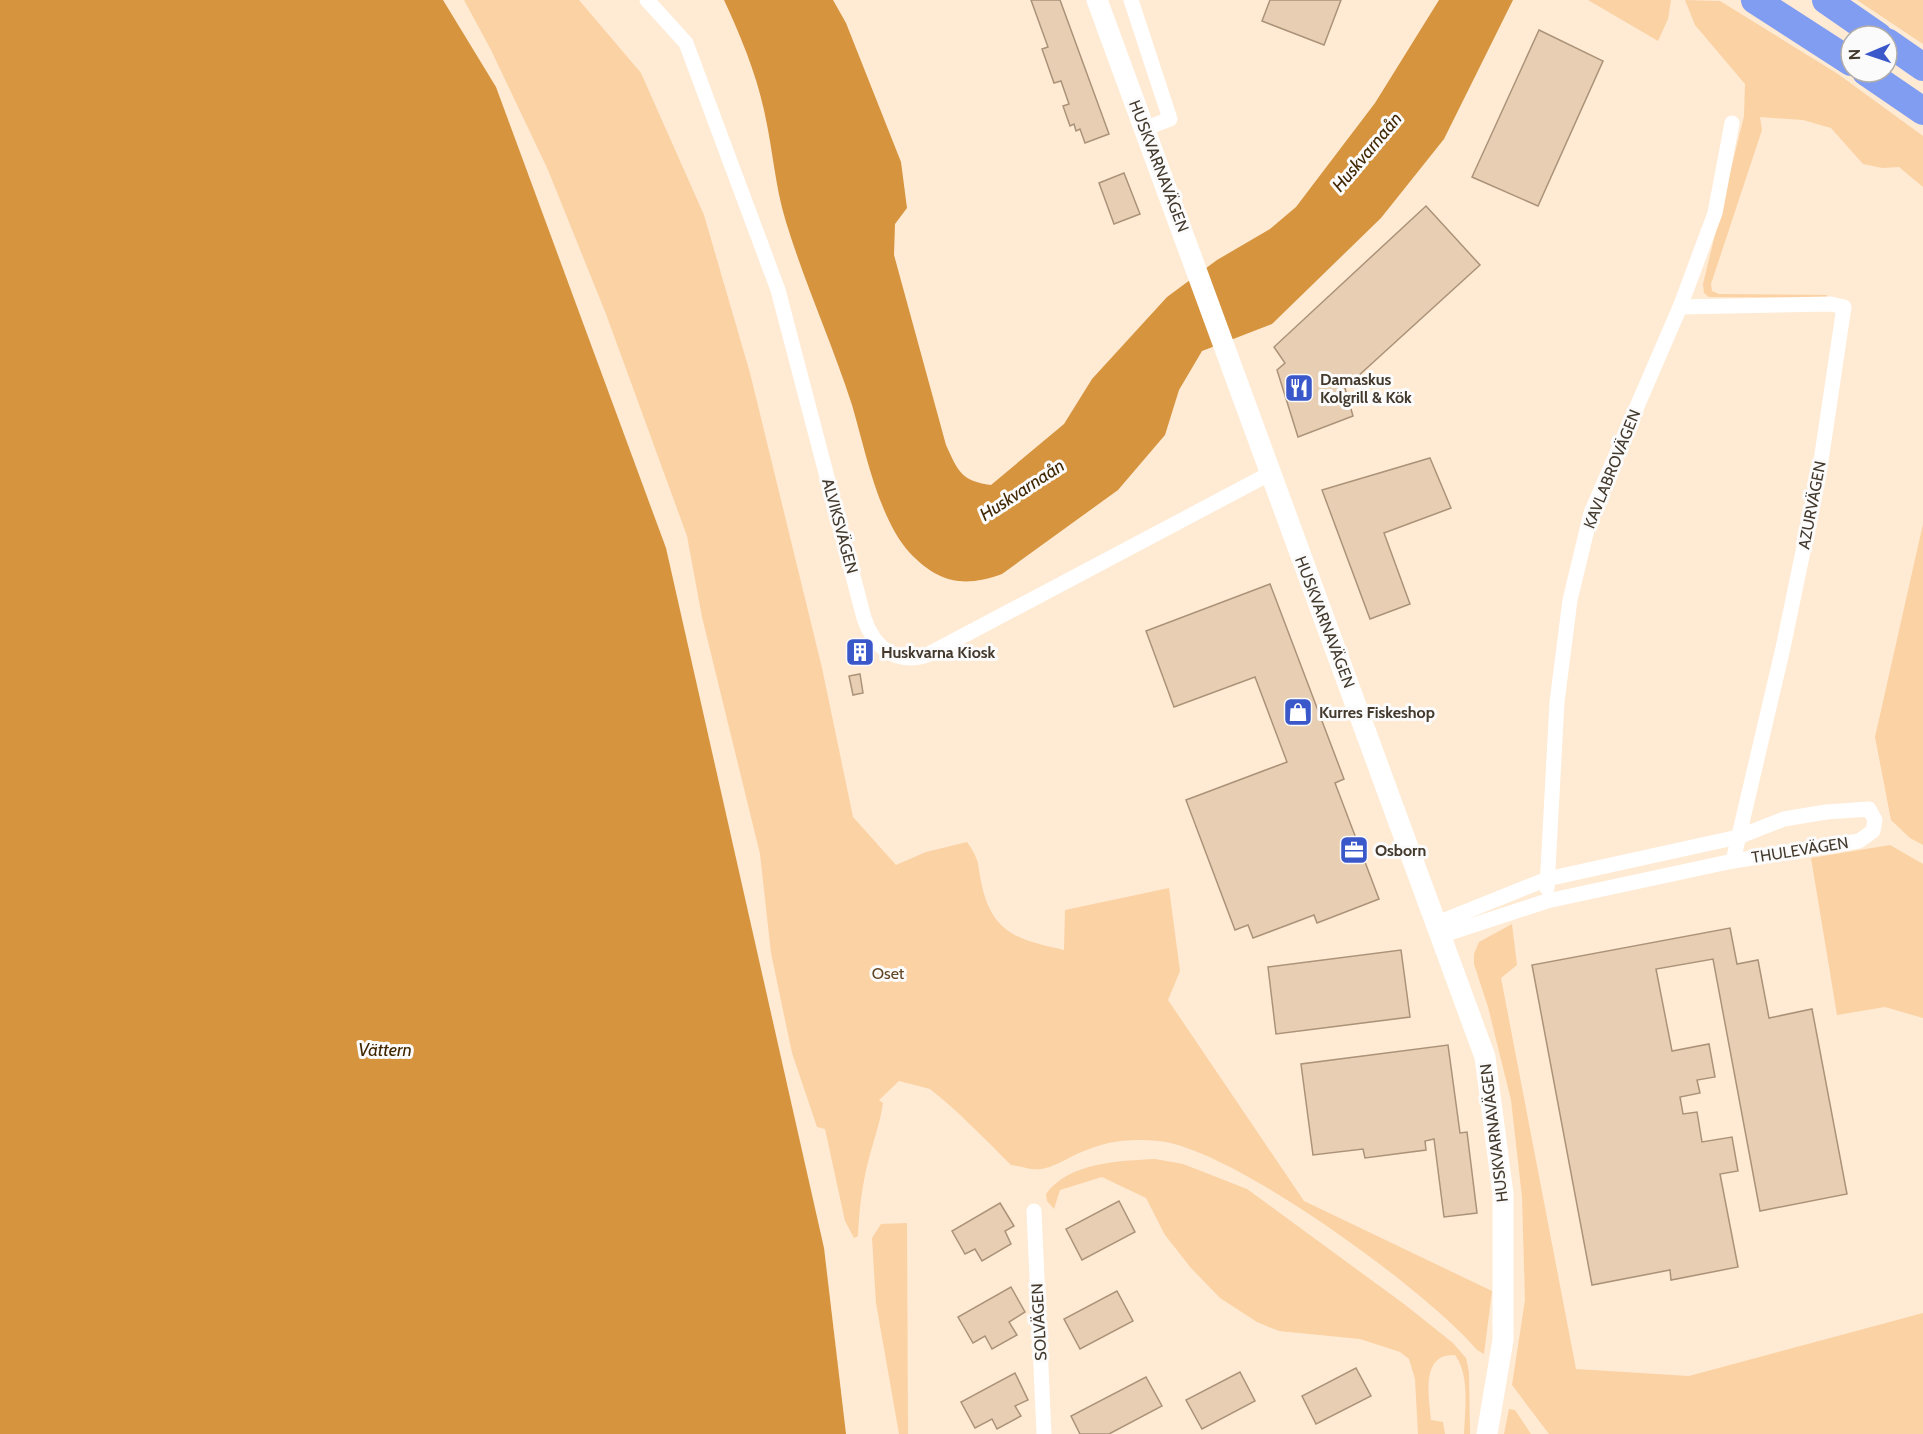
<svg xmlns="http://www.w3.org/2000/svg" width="1923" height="1434" font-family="Cabin,sans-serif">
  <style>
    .green { fill: #fbd2a4 }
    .water { fill: #d6943e }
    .building { fill: #e8cfb3; stroke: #ab9379; stroke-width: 1.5 }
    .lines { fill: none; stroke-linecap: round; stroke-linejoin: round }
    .street { stroke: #fff; stroke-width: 15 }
    .secondary { stroke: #fff; stroke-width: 21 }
    .highway { stroke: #809df2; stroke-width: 28 }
    .labels { text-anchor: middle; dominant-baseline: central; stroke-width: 6; stroke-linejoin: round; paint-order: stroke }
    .street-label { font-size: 16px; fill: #43392d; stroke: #fbfbfb }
    .poi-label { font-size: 16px; font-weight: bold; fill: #43392d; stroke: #fbfbfb; text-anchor: start }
    .park-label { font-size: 16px; fill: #634624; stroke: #fbfbfb }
    .water-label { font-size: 18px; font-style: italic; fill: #402601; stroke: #fbfbfb }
  </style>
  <rect width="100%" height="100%" fill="#ffead3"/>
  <!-- green -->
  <g class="green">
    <path d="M464,0H579L641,73L704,215L750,373L822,668L853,817L896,865L926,852L967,842C981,862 977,864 982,886C993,934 1019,940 1064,950L1065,910L1169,888L1180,971L1168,1000L1304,1201L1492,1291L1484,1354L1477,1350C1429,1292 1231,1147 1158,1141C1128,1138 1106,1141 1079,1153C1068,1158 1057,1165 1046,1168C1033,1172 1022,1166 1011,1165C984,1138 958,1111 930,1089L899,1081L879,1100L883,1103C880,1124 873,1142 868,1162C862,1186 859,1211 858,1236L854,1238L845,1221L825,1129L817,1127L792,1053L771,953L760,854L702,617L687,536L606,314L548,170L491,50Z"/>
    <path d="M1588,0H1671L1668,19L1658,41Z"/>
    <path d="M1685,0L1720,1L1838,74L1923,136V187L1899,167L1882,168L1863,164L1831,128L1803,120L1760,117L1762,130L1711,284L1712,291L1719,294L1827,295V298L1709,297L1704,293L1703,284L1744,116L1745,84L1695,25Z"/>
    <path d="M1857,0H1923V44Z"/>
    <path d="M1923,524V845L1910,838L1891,820L1875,737Z"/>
    <path d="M1890,845L1923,864V1018L1885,1007L1837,1015L1811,858Z"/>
    <path d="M1512,924L1517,965L1501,978L1576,1369L1689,1376L1923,1313V1434H1549L1512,1385L1525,1300L1522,1197L1511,1100L1488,1007L1474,964V954L1479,942Z"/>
    <path d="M1155,1159L1183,1164L1247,1189L1404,1304L1453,1343L1466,1358L1469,1372L1470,1434H1464C1465,1410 1470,1375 1455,1355C1420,1353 1429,1397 1431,1420L1443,1422L1445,1434H1418L1415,1379L1409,1359L1400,1352L1360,1339L1279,1331L1257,1322L1220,1298L1191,1268L1165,1235L1146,1198L1102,1177L1060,1190L1054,1209L1047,1201L1046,1194C1069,1162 1120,1161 1155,1159Z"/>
    <path d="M907,1223L908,1434H899L876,1303L872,1238L881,1224Z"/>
    <path d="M1509,1409L1515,1410L1531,1434H1504Z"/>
  </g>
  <!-- water -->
  <g class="water">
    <path d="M0,0H443L496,87L666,548L824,1248L846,1434H0Z"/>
    <path d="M724,0H833L846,23L901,162L907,208L895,224L894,255L946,445C958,471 961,481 991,485L1064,424L1092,379L1167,297L1217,260L1270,229L1296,207L1375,103L1439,0H1513L1444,139L1381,218L1272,324L1202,351L1179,390L1165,435L1118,490L1002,574C964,588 938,583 909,552C878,517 865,449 852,405C832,343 805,284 786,222C775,186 773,151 765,115C757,75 741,37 724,0Z"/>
  </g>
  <!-- building -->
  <g class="building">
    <path d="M1031,0H1060L1109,134L1085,143L1080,129L1076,131L1074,124L1070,126L1063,106L1069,104L1061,81L1054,83L1042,49L1048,47Z"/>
    <path d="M1270,0H1341L1324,45L1262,21Z"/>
    <path d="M1539,30L1603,61L1538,206L1472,177Z"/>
    <path d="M1124,173L1140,214L1114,224L1099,183Z"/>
    <path d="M1426,206L1480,265L1345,388L1353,416L1298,437L1277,370L1285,363L1274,347Z"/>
    <path d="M1430,458L1451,508L1384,533L1410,604L1370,619L1322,490Z"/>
    <path d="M1270,584L1344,779L1335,783L1379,899L1317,923L1314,915L1253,938L1248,925L1235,930L1186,800L1287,762L1255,677L1174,707L1146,631Z"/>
    <path d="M863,644L868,656L858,660L853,648Z"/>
    <path d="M860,674L863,693L853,695L849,676Z"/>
    <path d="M1730,928L1737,964L1758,960L1769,1018L1812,1009L1847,1194L1760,1211L1713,959L1656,969L1672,1051L1709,1044L1715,1077L1697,1080L1700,1093L1680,1097L1683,1114L1697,1112L1702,1142L1732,1137L1738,1171L1720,1174L1738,1267L1671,1280L1670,1270L1592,1285L1532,965Z"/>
    <path d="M1401,950L1410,1017L1276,1034L1268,967Z"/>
    <path d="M1448,1045L1460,1133L1467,1132L1477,1213L1444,1217L1434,1139L1425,1141L1426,1150L1365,1158L1363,1149L1313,1155L1301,1064Z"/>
    <path d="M1119,1201L1135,1232L1082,1260L1066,1229Z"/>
    <path d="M1000,1203L1014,1226L1005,1231L1011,1244L982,1261L975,1249L965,1254L952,1231Z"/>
    <path d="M1011,1287L1025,1312L1009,1322L1017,1335L992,1349L985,1336L973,1343L958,1317Z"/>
    <path d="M1117,1291L1133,1321L1080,1349L1064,1319Z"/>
    <path d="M1356,1368L1371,1396L1316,1424L1302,1396Z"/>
    <path d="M1240,1372L1255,1401L1202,1429L1186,1400Z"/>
    <path d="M1015,1373L1028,1400L1015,1406L1021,1416L997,1429L992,1419L975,1428L961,1402Z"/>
    <path d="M1146,1377L1162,1406L1109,1434H1080L1071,1416Z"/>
  </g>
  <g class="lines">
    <!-- street -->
    <g class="street">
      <path d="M647,0L686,43L778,290L864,618C874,648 896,665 927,655L1269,474"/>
      <path d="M1131,0L1170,119L1144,129"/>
      <path d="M1680,307L1831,304L1844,307L1819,474L1783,648L1733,861"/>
      <path d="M1547,888L1557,702L1570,600L1591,513L1680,307L1715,213L1732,123"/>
      <path d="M1435,924L1547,879L1738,837L1784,819L1826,812L1869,809L1875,820L1873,831L1859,841L1733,861L1547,901L1440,936"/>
      <path d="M1034,1211L1044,1434"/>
    </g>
    <!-- secondary -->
    <path class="secondary" d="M1097,0L1485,1057L1503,1194V1340L1487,1434"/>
    <!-- highway -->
    <g class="highway">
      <path d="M1755,0L1851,62"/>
      <path d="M1826,0L1878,36"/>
      <path d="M1887,42L1923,67"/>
      <path d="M1866,72L1923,111"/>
    </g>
  </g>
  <!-- icons -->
  <defs>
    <g id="restaurant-square" transform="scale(1.5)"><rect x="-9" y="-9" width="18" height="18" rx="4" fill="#3b58ca" stroke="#fbfbfb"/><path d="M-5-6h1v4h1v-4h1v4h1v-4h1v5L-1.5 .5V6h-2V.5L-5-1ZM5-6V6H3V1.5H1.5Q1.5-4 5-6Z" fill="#fff"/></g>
    <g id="building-square" transform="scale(1.5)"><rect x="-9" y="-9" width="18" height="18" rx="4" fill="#3b58ca" stroke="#fbfbfb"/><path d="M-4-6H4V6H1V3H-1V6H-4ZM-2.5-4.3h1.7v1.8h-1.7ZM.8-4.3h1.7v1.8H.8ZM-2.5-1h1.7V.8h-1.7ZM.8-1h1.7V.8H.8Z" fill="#fff"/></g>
    <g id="shop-square" transform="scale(1.5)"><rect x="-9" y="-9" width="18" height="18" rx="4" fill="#3b58ca" stroke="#fbfbfb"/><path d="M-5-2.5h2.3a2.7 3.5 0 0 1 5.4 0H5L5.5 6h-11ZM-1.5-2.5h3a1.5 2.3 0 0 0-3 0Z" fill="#fff"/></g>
    <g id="office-square" transform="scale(1.5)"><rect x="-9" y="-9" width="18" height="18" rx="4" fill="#3b58ca" stroke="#fbfbfb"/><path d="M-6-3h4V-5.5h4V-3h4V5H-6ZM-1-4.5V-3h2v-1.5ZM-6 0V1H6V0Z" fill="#fff"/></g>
  </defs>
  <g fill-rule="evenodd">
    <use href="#restaurant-square" x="1299" y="388"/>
    <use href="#building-square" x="860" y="652"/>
    <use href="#shop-square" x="1298" y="712"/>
    <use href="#office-square" x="1354" y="850"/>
  </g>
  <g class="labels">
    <!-- street labels -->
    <g class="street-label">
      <text transform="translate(1159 166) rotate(69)">HUSKVARNAVÄGEN</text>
      <text transform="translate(1612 469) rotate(-68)">KAVLABROVÄGEN</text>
      <text transform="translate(1812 505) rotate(-79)">AZURVÄGEN</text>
      <text transform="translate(840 526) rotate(75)">ALVIKSVÄGEN</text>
      <text transform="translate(1325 622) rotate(69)">HUSKVARNAVÄGEN</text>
      <text transform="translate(1800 850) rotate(-9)">THULEVÄGEN</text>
      <text transform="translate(1494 1133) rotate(-97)">HUSKVARNAVÄGEN</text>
      <text transform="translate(1039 1322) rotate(-93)">SOLVÄGEN</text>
    </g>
    <!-- poi labels -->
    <g class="poi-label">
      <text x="1320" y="379">Damaskus<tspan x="1320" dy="18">Kolgrill &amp; Kök</tspan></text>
      <text x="881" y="652">Huskvarna Kiosk</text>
      <text x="1319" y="712">Kurres Fiskeshop</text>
      <text x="1375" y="850">Osborn</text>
    </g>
    <!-- park labels -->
    <g class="park-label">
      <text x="888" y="973">Oset</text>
    </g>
    <!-- water labels -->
    <g class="water-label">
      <text transform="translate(1367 152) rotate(-50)">Huskvarnaån</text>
      <text transform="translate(1022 490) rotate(-33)">Huskvarnaån</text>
      <text x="385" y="1050">Vättern</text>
    </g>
  </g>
  <!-- north arrow -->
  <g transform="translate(1869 54) rotate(268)"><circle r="28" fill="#fbfbfb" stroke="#b1ada9" stroke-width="1.5"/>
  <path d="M0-4.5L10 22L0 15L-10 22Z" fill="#3b58ca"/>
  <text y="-9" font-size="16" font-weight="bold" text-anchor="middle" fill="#43392d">N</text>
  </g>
</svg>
